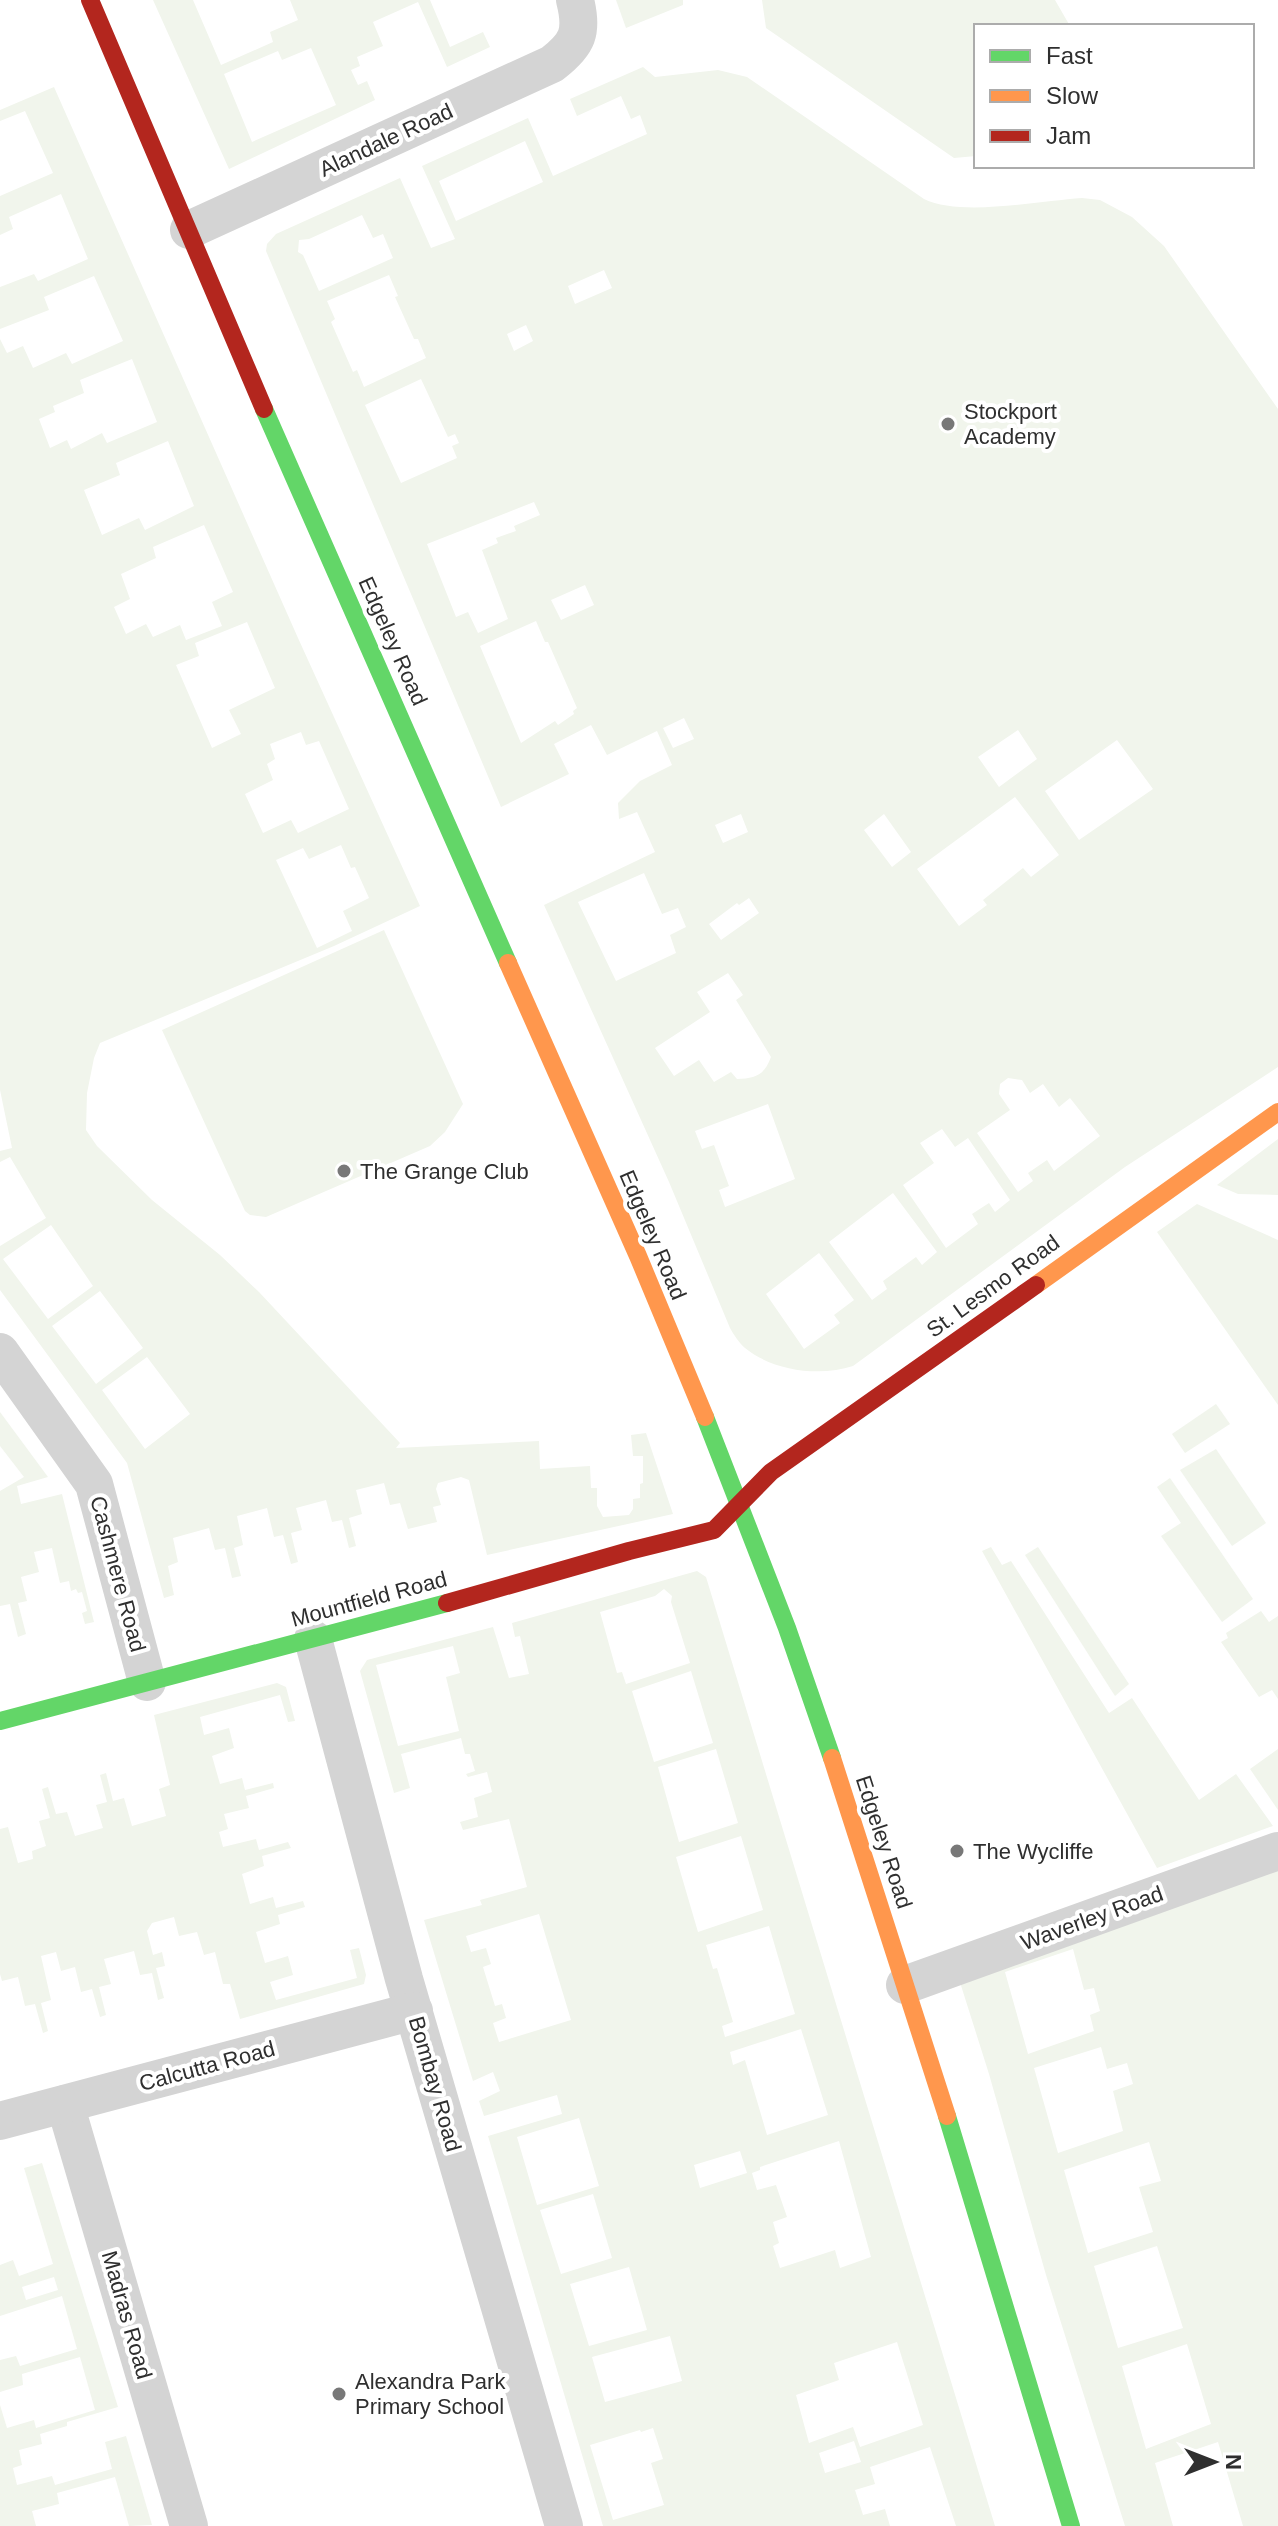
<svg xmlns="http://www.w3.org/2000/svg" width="1278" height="2526" font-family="Arial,sans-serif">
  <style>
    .green { fill: #f1f5ec; fill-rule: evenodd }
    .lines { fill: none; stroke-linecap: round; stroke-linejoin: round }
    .street { stroke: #d4d4d4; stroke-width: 38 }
    .fast { stroke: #63d668; stroke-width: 18 }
    .slow { stroke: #ff974d; stroke-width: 18 }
    .jam { stroke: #b3261e; stroke-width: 18 }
    .poi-dot { fill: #787878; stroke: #fff; stroke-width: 3 }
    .labels { text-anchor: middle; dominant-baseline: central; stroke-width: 8; stroke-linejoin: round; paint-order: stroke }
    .street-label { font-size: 22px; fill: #2f2f2f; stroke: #fff }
    .poi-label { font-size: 22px; fill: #2f2f2f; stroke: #fff; text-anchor: start }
  </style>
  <rect width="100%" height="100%" fill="#fff"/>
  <!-- green -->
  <g class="green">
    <path d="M153,0H193L221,65L273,42L270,32L298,20L290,0H430L450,47L483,32L490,47L447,67L418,2L373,22L383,46L357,57L360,66L351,70L358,85L367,81L375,100L229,169ZM311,48L336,105L252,142L224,74L278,51L282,60Z"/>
    <path d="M616,0H683V5L626,28Z"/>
    <path d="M762,0H1055L1070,26H976V156L954,158L766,28Z"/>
    <path d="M643,67L655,77L718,70L747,77L924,199C961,217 1038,201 1082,198L1100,200L1132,217L1164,246L1278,409V1067L1125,1167L853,1366C820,1377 773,1371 745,1348C739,1343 734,1335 730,1328L669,1182L544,905L655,852L637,812L619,819L618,803L640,781L672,765L657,731L607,755L591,725L554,744L569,774L501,807L266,251L267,244L276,234L400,178L431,248L455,239L422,166L528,118L553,176L647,134L640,115L631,119L621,96L577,116L570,99ZM525,141L543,182L456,221L439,181ZM362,215L373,238L383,234L393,258L319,291L303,255L298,252L299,240L309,239ZM604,270L612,288L575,304L568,286ZM389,275L398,296L395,297L414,339H418L426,358L364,387L357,370L353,372L331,322L335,319L327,301ZM526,325L533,341L514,351L507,334ZM421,379L448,437L455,434L459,443L452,446L457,458L401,483L365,405ZM534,502L540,515L514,526L516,531L496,538L498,543L482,550L508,619L478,633L468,612L456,617L427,544ZM585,585L594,605L561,620L551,600ZM536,621L545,642H548L577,708L573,711L574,714L558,725L555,721L521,743L480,646ZM684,718L694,739L673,748L663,728ZM1018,730L1037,759L999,787L978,757ZM1117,740L1153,789L1079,840L1045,791ZM1015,797L1059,855L1031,877L1023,868L983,900L987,905L959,926L917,869ZM741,814L748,832L723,843L715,825ZM884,814L911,852L892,867L864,830ZM644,873L662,914L678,908L686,927L670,935L676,953L616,981L578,902ZM749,898L759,913L721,940L709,924L737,903L739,905ZM728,973L743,995L736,1000L771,1057C764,1076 755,1078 737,1079L731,1072L714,1082L699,1060L674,1076L655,1048L710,1012L697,992ZM1008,1078L1022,1080L1030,1093L1043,1084L1059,1107L1070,1098L1100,1136L1054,1171L1047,1160L1028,1173L1033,1181L1018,1192L977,1133L1010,1110L999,1094L1000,1084ZM768,1104L795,1179L725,1207L719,1190L729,1186L714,1145L702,1149L695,1131ZM942,1129L955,1147L968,1138L1010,1200L995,1212L989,1203L972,1214L978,1224L946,1248L903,1185L934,1163L920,1143ZM893,1193L937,1252L922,1265L916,1257L883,1281L887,1289L872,1300L829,1242ZM819,1253L854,1300L834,1315L840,1323L804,1349L766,1294Z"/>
    <path d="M54,87L298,638L420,906L334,946L100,1043L94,1058L87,1093L86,1130L97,1146L152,1200L220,1255L259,1292L400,1443L396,1448L539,1441L540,1469L590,1466L591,1488H597V1506L603,1517L629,1515L633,1509V1499L640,1498V1484L643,1483V1456H633L631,1435L646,1433L673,1514L487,1555L469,1480L461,1477L438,1483L436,1489L441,1505L433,1507L437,1522L408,1529L400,1503L390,1505L384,1483L356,1490L362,1514L349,1518L356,1546L349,1548L342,1520L332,1522L326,1500L296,1508L302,1530L291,1533L298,1562L291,1564L283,1535L274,1537L267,1508L237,1516L243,1545L234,1548L241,1576L232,1578L225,1548L215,1550L209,1528L173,1538L178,1562L168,1566L174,1595L164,1598L127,1463L0,1290V1246L46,1218L10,1157L0,1162V1151L12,1148L0,1090V339L7,353L23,346L33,368L66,353L72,364L123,341L94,276L44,297L49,310L0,329V287L34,274L38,281L88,259L61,194L9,217L13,229L0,235V196L53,173L25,111L0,121V110ZM132,359L157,422L107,443L102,433L71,449L67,440L50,448L39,419L55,412L53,406L84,393L80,380ZM168,441L194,506L145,530L139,518L102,535L84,490L120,475L116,463ZM204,525L233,592L212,602L222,626L186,640L180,625L153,637L146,624L126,634L114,607L130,599L121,574L156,558L153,547ZM247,622L275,688L229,710L241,734L212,748L176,665L199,656L195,643ZM301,732L306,745L319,741L349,809L298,833L291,820L263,833L245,794L273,780L267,764L275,759L270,744ZM341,845L351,868L355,867L369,898L343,911L352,931L317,948L276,860L303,848L309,859ZM51,1225L93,1286L48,1319L3,1259ZM100,1291L143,1348L96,1384L52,1326ZM147,1357L190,1414L145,1449L102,1390Z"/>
    <path d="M384,930L463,1104L445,1132L430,1146L266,1217L250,1215L245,1211L162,1030Z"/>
    <path d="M1278,1139V1195L1238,1194L1217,1185Z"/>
    <path d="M1197,1204L1278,1240V1405L1157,1232Z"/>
    <path d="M1216,1404L1230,1424L1185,1453L1172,1434Z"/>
    <path d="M0,1412L48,1477L17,1486L21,1504L62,1494L94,1622L85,1624L82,1613L87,1611L82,1592L78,1593L76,1589L71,1591L69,1581L60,1583L52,1548L34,1552L39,1572L21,1577L27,1601L18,1603L26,1634L18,1637L10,1604L0,1606V1491L24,1477L0,1446Z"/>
    <path d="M1216,1449L1266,1523L1232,1546L1180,1470Z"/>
    <path d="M1170,1478L1253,1599L1222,1622L1161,1536L1181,1523L1157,1487Z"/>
    <path d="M991,1547L1002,1565L1011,1561L1109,1713L1132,1698L1199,1800L1236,1774L1273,1826L1157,1868L982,1551Z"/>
    <path d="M1038,1547L1129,1684L1115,1696L1025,1555Z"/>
    <path d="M697,1571L706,1577L995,2526H956L930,2447L870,2467L875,2484L855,2490L863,2515L885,2509L890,2526H603L488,2136L562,2114L557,2095L484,2116L479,2101L500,2091L493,2072L473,2081L424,1920L482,1905L480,1900L527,1887L509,1819L463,1830L460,1822L478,1817L474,1798L492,1792L487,1772L468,1777L466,1774L475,1771L470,1754H465L461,1738L401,1754L410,1788L394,1793L360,1671L367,1660L493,1627L509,1678L529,1674L520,1636L515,1637L512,1623ZM664,1589L672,1596L671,1602L690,1663L626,1684L622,1672L617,1673L600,1612L655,1596ZM453,1646L460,1673L446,1677L459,1731L398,1746L376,1665ZM691,1671L713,1743L654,1762L632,1691ZM716,1749L738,1823L679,1842L658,1767ZM741,1836L763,1910L698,1932L676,1857ZM539,1914L571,2020L499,2042L493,2023L506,2018L502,2004L495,2006L483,1967L491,1964L486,1948L471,1952L466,1936ZM769,1926L795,2014L725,2037L722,2026L733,2022L717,1968L713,1969L706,1945ZM801,2029L828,2115L767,2135L745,2060L733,2065L730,2052ZM579,2118L599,2186L537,2205L517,2137ZM839,2141L871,2257L840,2268L835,2250L780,2268L773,2246L779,2243L773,2222L787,2217L776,2185L757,2190L752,2173L760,2170V2167ZM740,2151L747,2173L700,2188L694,2165ZM593,2194L612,2258L561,2274L540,2210ZM629,2267L647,2330L589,2346L570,2284ZM670,2336L682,2381L605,2402L592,2357ZM897,2342L923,2425L860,2447L853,2427L809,2443L796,2395L839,2380L834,2363ZM653,2428L663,2459L651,2463L664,2505L613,2520L590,2445L640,2430L641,2432ZM854,2441L861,2462L825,2473L819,2453Z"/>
    <path d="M1261,1611L1269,1622L1278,1616V1699L1272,1690L1259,1697L1221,1642L1228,1638L1226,1633Z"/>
    <path d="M277,1683L286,1687L295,1721L288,1722L280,1695L200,1717L204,1735L229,1728L234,1748L212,1756L220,1784L242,1778L245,1790L273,1783L274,1788L246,1796L249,1808L224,1814L228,1829L219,1832L223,1847L256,1839L259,1850L288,1842L291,1848L262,1856L264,1866L242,1874L250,1904L273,1897L276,1908L303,1901L305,1907L278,1915L280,1924L256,1932L265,1963L288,1956L293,1975L270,1982L276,2000L357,1978L350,1950L359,1948L366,1975L364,1984L240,2019L230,1984H223L215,1952L204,1955L197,1932L179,1936L174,1917L152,1923L147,1931L153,1955L162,1952L165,1966L156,1968L164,1998L158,2000L152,1973L140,1975L134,1951L104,1959L111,1984L99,1987L106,2015L100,2017L92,1989L81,1992L75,1967L61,1971L56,1952L41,1956L51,2000L41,2003L48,2031L43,2033L35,2004L25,2006L18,1977L2,1981L0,1974V1829L8,1827L18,1863L33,1859L32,1851L46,1846L39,1821L50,1818L42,1789L48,1787L56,1814L67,1812L75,1836L103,1828L96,1805L107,1802L100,1775L106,1773L113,1801L124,1798L132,1826L166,1816L159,1789L170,1785L154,1715Z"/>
    <path d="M1278,1749V1810L1250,1769Z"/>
    <path d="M1278,1864V2526H1243L1218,2442L1155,2463L1173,2526H1125L1046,2275L989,2074L958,1976ZM1073,1949L1084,1990L1094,1988L1100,2011L1090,2015L1094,2031L1028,2054L1005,1972ZM1101,2047L1107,2069L1127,2063L1133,2084L1113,2091L1123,2131L1058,2153L1034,2068ZM1149,2142L1161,2181L1139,2187L1153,2232L1088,2253L1064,2170ZM1157,2246L1183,2328L1118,2348L1094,2266ZM1187,2344L1211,2424L1146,2449L1122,2366Z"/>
    <path d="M42,2163L118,2407L67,2422V2426L40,2434L42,2444L19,2450L22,2465L13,2468L17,2485L52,2476L55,2485L112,2469L105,2442L126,2436L152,2525L129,2526L115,2477L57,2493L59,2504L32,2511L36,2526H0V2405L7,2428L34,2420L36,2428L95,2410L80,2357L22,2374L23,2385L0,2392V2360L16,2356L20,2366L77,2349L62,2296L0,2316V2265L13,2260L19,2276L53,2264L24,2168ZM54,2277L58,2290L26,2300L22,2287Z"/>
  </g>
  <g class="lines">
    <!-- street -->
    <g class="street">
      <path d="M189,230L552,64C578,44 583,32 575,0"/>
      <path d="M0,1352L94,1484L147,1682"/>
      <path d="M313,1639L404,1979L564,2526"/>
      <path d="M905,1985L1278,1851"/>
      <path d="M65,2104L189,2526"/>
      <path d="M0,2121L414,2011"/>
    </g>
    <!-- fast -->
    <g class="fast">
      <path d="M264,409L508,963"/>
      <path d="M705,1417L787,1628L832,1758"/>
      <path d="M0,1721L447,1603"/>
      <path d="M947,2116L1071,2526"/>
    </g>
    <!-- slow -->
    <g class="slow">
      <path d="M508,963L638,1256L705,1417"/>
      <path d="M1036,1285L1278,1112"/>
      <path d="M832,1758L947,2116"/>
    </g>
    <!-- jam -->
    <g class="jam">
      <path d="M90,0L264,409"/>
      <path d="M447,1603L629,1551L714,1530L771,1472L1036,1285"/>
    </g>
  </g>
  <!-- markers -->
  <g class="poi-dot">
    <circle cx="948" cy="424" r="8"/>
    <circle cx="344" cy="1171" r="8"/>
    <circle cx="957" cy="1851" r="8"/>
    <circle cx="339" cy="2394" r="8"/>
  </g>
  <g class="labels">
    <!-- street labels -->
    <g class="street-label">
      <text transform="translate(386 140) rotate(-25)">Alandale Road</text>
      <text transform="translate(393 641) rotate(66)">Edgeley Road</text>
      <text transform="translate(653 1235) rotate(67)">Edgeley Road</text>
      <text transform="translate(993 1286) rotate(-36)">St. Lesmo Road</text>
      <text transform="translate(118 1574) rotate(75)">Cashmere Road</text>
      <text transform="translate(369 1599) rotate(-15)">Mountfield Road</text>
      <text transform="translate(884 1842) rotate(72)">Edgeley Road</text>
      <text transform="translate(1092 1918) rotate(-20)">Waverley Road</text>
      <text transform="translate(207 2066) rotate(-15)">Calcutta Road</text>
      <text transform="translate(435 2084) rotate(74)">Bombay Road</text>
      <text transform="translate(127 2315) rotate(74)">Madras Road</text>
    </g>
    <!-- poi labels -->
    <g class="poi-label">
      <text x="964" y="411">Stockport<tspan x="964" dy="25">Academy</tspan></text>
      <text x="360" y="1171">The Grange Club</text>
      <text x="973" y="1851">The Wycliffe</text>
      <text x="355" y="2381">Alexandra Park<tspan x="355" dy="25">Primary School</tspan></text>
    </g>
  </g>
  <!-- legend -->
  <rect x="974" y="24" width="280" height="144" fill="#ffffff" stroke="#acacac" stroke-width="2"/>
  <rect x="990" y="50" width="40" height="12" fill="#63d668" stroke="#acacac" stroke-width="2"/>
  <text x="1046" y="64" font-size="24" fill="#2f2f2f">Fast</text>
  <rect x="990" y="90" width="40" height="12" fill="#ff974d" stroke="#acacac" stroke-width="2"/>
  <text x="1046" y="104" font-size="24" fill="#2f2f2f">Slow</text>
  <rect x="990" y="130" width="40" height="12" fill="#b3261e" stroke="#acacac" stroke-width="2"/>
  <text x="1046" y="144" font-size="24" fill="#2f2f2f">Jam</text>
  <!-- north arrow -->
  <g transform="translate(1214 2462) rotate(90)" stroke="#ffffff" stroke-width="6" paint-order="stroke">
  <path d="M0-6L14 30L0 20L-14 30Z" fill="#2f2f2f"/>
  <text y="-12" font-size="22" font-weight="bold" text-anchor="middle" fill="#2f2f2f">N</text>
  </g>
</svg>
